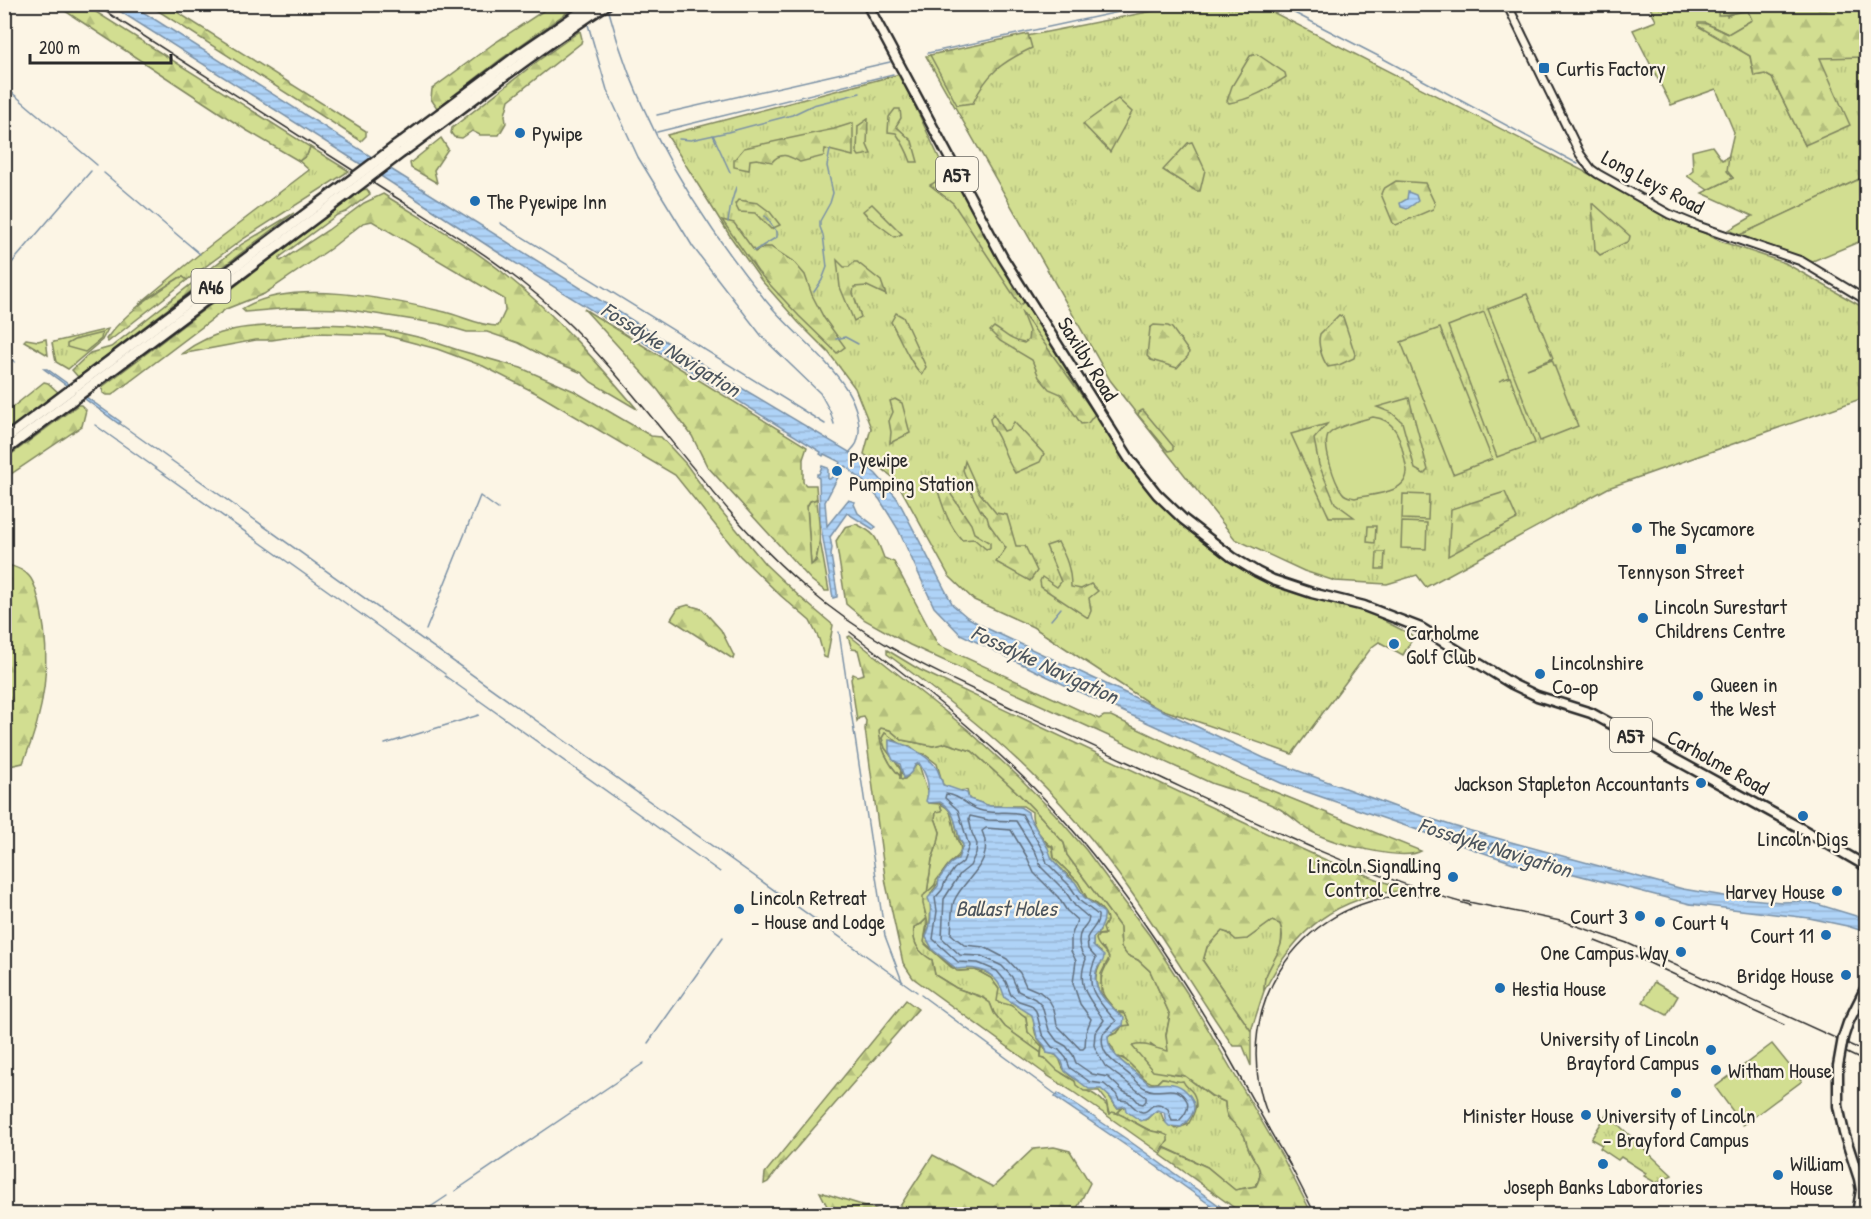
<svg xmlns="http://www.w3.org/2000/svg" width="1871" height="1219" font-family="'Patrick Hand',sans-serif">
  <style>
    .grass { fill: url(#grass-tufts); stroke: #7e845e; stroke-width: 1.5 }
    .forest { fill: url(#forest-firs); stroke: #7e845e; stroke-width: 1.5 }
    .wetland { fill: url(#wetland-marsh); stroke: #7e845e; stroke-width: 1.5 }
    .park { fill: #d2de91; stroke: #7e845e; stroke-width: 1.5 }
    .water { fill: url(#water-rules); stroke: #7a90a5; stroke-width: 1.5 }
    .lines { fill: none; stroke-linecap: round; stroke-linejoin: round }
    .shore { stroke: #606e7d; stroke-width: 1.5 }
    .stream { stroke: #7a90a5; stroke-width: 1.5 }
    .minor-casing { stroke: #2b2b2b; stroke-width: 11 }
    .major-casing { stroke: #2b2b2b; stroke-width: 13 }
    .highway-casing { stroke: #2b2b2b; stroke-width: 14 }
    .minor { stroke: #fcf5e5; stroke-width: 7 }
    .major { stroke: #fcf5e5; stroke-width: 8 }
    .highway { stroke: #fcf5e5; stroke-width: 9 }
    .rail { stroke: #2b2b2b; stroke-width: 1.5 }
    .major-bridge-casing { stroke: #2b2b2b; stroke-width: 13; stroke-linecap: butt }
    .highway-bridge-casing { stroke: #2b2b2b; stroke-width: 14; stroke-linecap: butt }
    .major-bridge { stroke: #fcf5e5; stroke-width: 8 }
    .highway-bridge { stroke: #fcf5e5; stroke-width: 9 }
    .poi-dot { fill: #1f6fb2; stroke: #fcf5e5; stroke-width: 2 }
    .labels { text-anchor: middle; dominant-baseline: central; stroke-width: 4.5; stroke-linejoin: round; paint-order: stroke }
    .shield { fill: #fcf5e5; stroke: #6a6863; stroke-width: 1.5 }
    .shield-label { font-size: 20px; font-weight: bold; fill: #2b2b2b }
    .poi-label { font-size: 21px; fill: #2b2b2b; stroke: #fcf5e5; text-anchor: start }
    .street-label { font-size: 21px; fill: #2b2b2b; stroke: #fcf5e5 }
    .water-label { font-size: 22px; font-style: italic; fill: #4c555e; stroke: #fcf5e5 }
  </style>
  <defs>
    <pattern id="grass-tufts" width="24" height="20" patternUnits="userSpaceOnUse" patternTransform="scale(1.5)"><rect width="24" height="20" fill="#d2de91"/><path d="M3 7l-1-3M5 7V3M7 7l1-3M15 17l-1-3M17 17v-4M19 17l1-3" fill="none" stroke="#b4bf7d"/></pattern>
    <pattern id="forest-firs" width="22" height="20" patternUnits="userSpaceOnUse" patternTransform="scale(1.5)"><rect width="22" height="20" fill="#d2de91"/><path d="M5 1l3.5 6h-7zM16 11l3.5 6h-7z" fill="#b4bf7d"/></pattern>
    <pattern id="wetland-marsh" width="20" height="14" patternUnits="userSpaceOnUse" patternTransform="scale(1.5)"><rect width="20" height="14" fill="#d2de91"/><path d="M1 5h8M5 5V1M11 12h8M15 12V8" fill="none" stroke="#b4bf7d"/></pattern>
    <pattern id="water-rules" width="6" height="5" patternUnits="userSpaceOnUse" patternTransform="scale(1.5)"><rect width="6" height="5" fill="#afd3f7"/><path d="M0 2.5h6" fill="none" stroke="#97b5d4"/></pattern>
  </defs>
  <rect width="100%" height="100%" fill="#fcf5e5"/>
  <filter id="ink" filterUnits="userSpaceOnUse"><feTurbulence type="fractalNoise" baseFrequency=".0167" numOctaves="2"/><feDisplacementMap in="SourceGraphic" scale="12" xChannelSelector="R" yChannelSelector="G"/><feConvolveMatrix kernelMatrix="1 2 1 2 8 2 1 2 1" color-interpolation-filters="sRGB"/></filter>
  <g filter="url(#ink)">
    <!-- grass -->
    <g class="grass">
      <path d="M1183,5H1259L1720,241L1785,263L1866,309V397L1608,488L1426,587L1417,575L1387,584L1335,581L1304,571L1235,539L1110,380L926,56Z"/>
      <path d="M1649,5H1721L1719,7L1727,16L1738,11H1749L1752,20L1728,34L1705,23L1733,46L1750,56L1754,76L1765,74L1772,78L1805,145L1819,57H1866V176L1740,235L1729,230L1753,216L1702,193L1733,178L1727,171L1726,167L1734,132L1716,89L1671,105L1633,30L1656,21Z"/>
      <path d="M900,74L949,179L1070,370L1171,511L1280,587L1305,595L1386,617V622L1414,636L1403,655L1379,642L1372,647L1292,754L1155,707L1033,627L974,600L949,576L896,480L864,454L871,428L855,388L829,353L798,322L761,280L730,236L667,135Z"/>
      <path d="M310,147L349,171L243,239L187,280L183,277L179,278L139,304L203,251L309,170L299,161L307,155Z"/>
      <path d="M108,329L102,340L68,369L56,362L52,343L54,342Z"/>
      <path d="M26,339L38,341L46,339L48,355L24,341Z"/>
      <path d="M817,499C818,519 825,551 811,566L807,506L810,501Z"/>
      <path d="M881,728L890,730L902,740L933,746L946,743L972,751L1016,791L1042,818L1064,843L1067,855L1120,927L1121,947L1127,955L1138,960L1150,971L1170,1015L1166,1035L1168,1051L1157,1049L1150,1044L1170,1074L1185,1076L1211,1096L1225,1102C1225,1124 1234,1119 1243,1133C1246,1137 1246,1143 1248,1147C1254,1164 1266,1167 1256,1186L1235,1190L1207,1167L1164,1147L1168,1141L1163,1133L1151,1131L1117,1113L1125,1106L1146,1120L1155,1111L1161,1113L1164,1121L1175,1129L1187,1125L1196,1106C1195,1094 1189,1089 1181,1082C1174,1082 1169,1078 1162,1078C1157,1082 1156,1086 1149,1083L1123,1058L1116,1057L1110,1044L1107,1043L1108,1036L1117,1033L1122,1026L1130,1025L1123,1012H1117C1100,996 1095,982 1109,961L1104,949L1097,945L1096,938L1099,935H1104L1103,928L1107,921L1095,903L1088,900L1078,882L1054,858L1053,847C1042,841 1031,825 1032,812L1023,806H990L969,799L967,790L958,791L943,785L937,764L924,754L919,753L910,746L902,745L885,733L882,738L885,748L901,769L900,776C888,764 880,747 879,730Z"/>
      <path d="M940,804C955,809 952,823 956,836C957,842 963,846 960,853C958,859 954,859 950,863C941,872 938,885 927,893L932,859L938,843L940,832L935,818L936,812L942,810Z"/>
      <path d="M927,918C928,927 923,936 925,944L951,967L959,971L975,970L980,972L991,978L999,989L998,997L999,1003H1007L1018,1009L1026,1017L1028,1032L1042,1046L1041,1053L1005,1027L994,1013L990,1003L982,997L956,988L935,975L932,960C918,952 912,943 914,927L921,924Z"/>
      <path d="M1272,921L1280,924L1282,931L1281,947L1265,978L1264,991L1251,1031L1203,961L1207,947L1222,931L1247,939Z"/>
      <path d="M1607,1114L1672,1175L1656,1183L1644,1176L1646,1173L1621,1157L1618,1160L1600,1148L1602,1145L1591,1139Z"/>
    </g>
    <!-- forest -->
    <g class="forest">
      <path d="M56,5H85L310,147L307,155L299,161L246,130Z"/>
      <path d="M149,5H166L366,131V136L361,141Z"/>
      <path d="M552,5H565L570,9L569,11L501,59L437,108L431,99L432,89L493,44Z"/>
      <path d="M1721,5H1866V57L1820,58L1850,125L1805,145L1772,78L1765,74L1754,76L1750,56L1698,26V23H1705L1728,34L1752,20L1748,11C1737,11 1729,16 1718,15L1719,7Z"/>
      <path d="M580,31L582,39L581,43L509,100L505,115L506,123L499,135H480L472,131L462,138L454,137L451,133L452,128L539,60Z"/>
      <path d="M1028,34L1032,48C1002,62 987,73 973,103L957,105L930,55Z"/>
      <path d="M1257,54L1285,73L1286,77C1266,90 1253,99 1229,103L1227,101L1232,86L1250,56Z"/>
      <path d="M1118,99L1132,112L1110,152L1083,124Z"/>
      <path d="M895,109H900L901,118L896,126L912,141L918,162H911C907,151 903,143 896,133L888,132L889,117Z"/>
      <path d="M868,119L867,145L871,154L859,156L857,153L858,126Z"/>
      <path d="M853,123V156L825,149L824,156L800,162C789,156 781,151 772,162L757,159L750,160L749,170L734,167V160L744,148L834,129Z"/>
      <path d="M441,138L448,149L434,170L437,183L411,168L410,163Z"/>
      <path d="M1192,142L1205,170L1200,191H1196L1163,170L1188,143Z"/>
      <path d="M1712,146L1722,160L1729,156L1727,171L1733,178L1708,190L1687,176L1693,171L1692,151Z"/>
      <path d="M954,171L1027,300L1020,305L953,203L930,185Z"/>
      <path d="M1396,181L1425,183L1435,204L1433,209L1396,225L1393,223L1381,194L1383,189Z"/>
      <path d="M367,189L370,194L346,212L337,215L280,257L279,260L281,261L328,230L364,203L383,194C424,220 468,244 506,275C555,314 596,361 637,409L591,382L582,373L549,359L519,343L487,332H467L440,324L344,309L292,308L245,312L242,309C291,277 390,299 445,312C462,316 480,326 498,326L505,311L504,299L372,221L363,223L330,249L264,294L226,309L112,395H106L103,393L102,387L362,190Z"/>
      <path d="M738,200L758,203L770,212L780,225L771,229L755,213L739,212L735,204Z"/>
      <path d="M872,204L902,234L895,237L868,217L863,211Z"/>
      <path d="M1592,204H1594L1630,236L1629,241L1600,255L1595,250Z"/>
      <path d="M294,213L78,377L72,370L90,353L111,347L242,244Z"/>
      <path d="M722,220L734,223L755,252L764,247H771L794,262L805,275L812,295L824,318L845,347L837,353L799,316L758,272Z"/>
      <path d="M837,260L844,267H849L854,262H857L881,281L886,295L867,286L854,287L853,293L861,317L854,321L840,287Z"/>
      <path d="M183,277L187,280L108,342L106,339C126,312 152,295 179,278Z"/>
      <path d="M584,309L807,447L803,459V482L806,485H816L817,499L810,501L807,506L811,565L816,561L820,540L829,591H825L811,580L707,466L692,436L658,390Z"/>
      <path d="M1021,311L1095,414L1088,423L1081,424L1061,394L1049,389L1039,377L1032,360L1000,341L990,331L994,327C1004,333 1011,341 1024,343L1028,340L1029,331Z"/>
      <path d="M896,313L903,317L926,367L922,374C912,368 898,334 891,322Z"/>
      <path d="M1339,315L1343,317L1355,354L1354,358L1339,365L1328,367C1322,359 1317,344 1320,334Z"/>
      <path d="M319,324L348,325L396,332L422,338L458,350L521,368L574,391L651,436L661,437L686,464L709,496L765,564L801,598L833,625L827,658L824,657L819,639L810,621L781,596L740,556L675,475L536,393L483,366L437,349L384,335L317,333L272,340H256L181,354C226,320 266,327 319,324Z"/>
      <path d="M1154,325L1168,326L1172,328L1189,352L1188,356L1177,368L1151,360L1147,356L1150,328Z"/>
      <path d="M102,333L101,339L85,352L67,347V344L74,340Z"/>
      <path d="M44,382L48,383L60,394L5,436L4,414Z"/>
      <path d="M1409,398L1428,470L1424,474L1415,469L1402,422L1392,413L1377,407Z"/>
      <path d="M895,399L902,403L910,433L890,443L891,432L889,421L893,412L890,401Z"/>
      <path d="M78,405H81L86,410L82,426L5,478V459Z"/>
      <path d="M1143,410L1173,446V450L1168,451L1138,415L1139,412Z"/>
      <path d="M993,414L1004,431L1010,429L1014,422L1044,454L1040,462L1015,473C1008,463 1005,453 1000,441C997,433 991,427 990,419Z"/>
      <path d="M1327,424L1314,439L1319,465L1335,503L1354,517H1329L1291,434Z"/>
      <path d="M965,461L979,492L996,513L1007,515L1016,546H1025L1037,571L1030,581L996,562L1006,548L989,524L987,517L981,511L973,496L963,470Z"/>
      <path d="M942,481L971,524L974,533L990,543V548L986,549L974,539L962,540C947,523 943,506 936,485Z"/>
      <path d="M1505,492L1517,519L1448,556L1451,509Z"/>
      <path d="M856,524C877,534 876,537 884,558L894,562L938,645L1099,719L1104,716H1111L1243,779L1421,851C1402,862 1334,843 1314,833C1302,827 1292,816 1280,809C1258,797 1234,791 1211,783L910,645L865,620L846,604L836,541L845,527Z"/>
      <path d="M1058,542C1066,557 1071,569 1071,587L1081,589L1091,584L1098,591L1089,598L1091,611L1088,618L1041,587L1040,581L1042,577L1057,587L1061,582L1046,546Z"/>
      <path d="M5,564C12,566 24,569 29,576C36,584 39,600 41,610C52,663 44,714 23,763L5,767Z"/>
      <path d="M688,605L702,609L721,630L734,656L733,659L671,619L678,608Z"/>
      <path d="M850,636L967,729L1020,778L1055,814L1086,850L1150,936L1187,993L1283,1158L1312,1214H1243L1161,1155L1165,1148L1207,1167L1235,1190L1256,1186C1266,1167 1254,1164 1248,1147C1246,1143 1246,1137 1243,1134C1234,1119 1226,1124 1225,1102L1212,1096L1185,1076L1153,1071L1132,1046C1148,1042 1153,1049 1168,1051L1166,1035L1170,1015L1150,971L1138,960L1127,955L1121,947L1120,927L1067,855L1064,843L1042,818L1016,791L972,751L946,743L933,746L902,740L890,730L881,728L879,730C880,747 888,764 900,776V779H905L917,764H919L927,791L928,803L940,804L942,811L936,812L935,818L940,832L938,843L932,859L927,893L925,894V913L927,918L921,924L914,927C912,943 918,952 932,960L935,975L956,988L981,997L990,1003L994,1013L1005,1027L1041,1053V1057L1045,1058L1063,1074L1075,1081C1079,1090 1087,1090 1095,1095C1100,1098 1104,1102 1107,1106L1108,1113L1110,1114L1112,1112C1125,1114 1136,1125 1149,1130C1156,1133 1162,1132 1168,1136V1141L1160,1153L1072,1091L1048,1076L913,978L903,963L886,884L865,729L866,721L864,717L859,718L857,721L851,679L853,674L857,676L864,674L858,650L852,649L848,637Z"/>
      <path d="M887,650L920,670L1266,833L1326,860L1406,890C1335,896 1295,930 1264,991C1264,986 1264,980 1266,976C1273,958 1288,944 1280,924L1272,921L1247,939L1236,940L1228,933L1222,931L1207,947L1203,961L1251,1031V1066L1243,1046H1233C1181,971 1137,891 1077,822C1022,757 955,705 887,654Z"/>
      <path d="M906,1000L918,1009L778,1169L768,1182L764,1184L765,1173Z"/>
      <path d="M1054,1147L1070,1151L1090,1183L1074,1214H895L933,1155L993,1187L1033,1149Z"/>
      <path d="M820,1192L891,1214H831Z"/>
    </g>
    <!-- wetland -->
    <g class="wetland">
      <path d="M885,733L902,745L892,740L889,741C889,760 898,761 904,777H907L902,780L900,779L901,769L885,748L882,738Z"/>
      <path d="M950,811L953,813L959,839L963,845C963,849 962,856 958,859C956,861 952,862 950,864C942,873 939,884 931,893L930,925L926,937L933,950L946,959L950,965C969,967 988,968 1000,984C1005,990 1004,995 1009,1000C1015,1005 1030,1011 1032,1015C1035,1022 1033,1031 1037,1037C1041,1043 1045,1046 1047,1053C1064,1055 1058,1063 1065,1071C1074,1082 1092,1083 1103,1090C1110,1095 1112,1102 1117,1108H1122L1117,1113L1112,1112L1109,1114L1106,1100L1099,1091H1084L1076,1085L1075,1081L1057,1070L1045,1058L1041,1057L1042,1046L1028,1032L1026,1017C1015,1010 1015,1004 999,1003L997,1001L999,989L991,978L980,972L975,970L957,971L924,942L928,923L923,904V896L935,885L936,881L947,867L960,854L961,847L956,836Z"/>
      <path d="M1039,833L1049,846H1052L1054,858L1078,882L1088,900C1082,895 1080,890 1076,884C1070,875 1059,869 1052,859C1047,851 1044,842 1039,833Z"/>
      <path d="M1092,902C1097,904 1107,913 1107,920C1107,921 1104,927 1103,928L1105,934L1098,935L1096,939C1097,947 1106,950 1109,958L1101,974V993L1117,1012L1125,1014L1130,1025L1122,1026L1117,1033L1108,1036L1123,1025L1121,1015C1110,1009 1097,994 1096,981C1095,973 1099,968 1101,962C1101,959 1101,956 1101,952L1093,946V938L1100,931L1097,906Z"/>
      <path d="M1107,1043L1113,1048L1116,1057C1133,1058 1141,1085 1157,1083L1162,1078C1170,1078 1176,1083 1183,1081C1185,1086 1189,1088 1193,1093C1199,1103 1194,1114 1189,1123L1184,1124L1188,1120L1172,1084H1149L1115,1056Z"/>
    </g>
    <!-- park -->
    <g class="park">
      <path d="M1866,176V239L1808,263L1790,253L1740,235Z"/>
      <path d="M1527,294L1553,358L1527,369L1552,360L1578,426L1540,441L1488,309Z"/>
      <path d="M1484,312L1509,377L1499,381L1510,377L1535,443L1497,457L1448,326Z"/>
      <path d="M1440,328L1492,459L1453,474L1401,342Z"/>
      <path d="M1373,417C1401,420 1401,447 1407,470C1408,494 1373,494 1355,498C1350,497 1345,497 1342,492C1335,483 1321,444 1329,434C1336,426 1362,420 1373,417Z"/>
      <path d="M1403,494L1429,495L1428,520L1402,519Z"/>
      <path d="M1402,522L1427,523L1426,549L1401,548Z"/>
      <path d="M1368,526H1376L1375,543L1367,542Z"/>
      <path d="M1377,552H1385L1384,569H1376Z"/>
      <path d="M1654,982L1678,996L1667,1015L1643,1002Z"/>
      <path d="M1772,1044L1802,1081L1743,1125L1715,1087Z"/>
    </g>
    <!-- water -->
    <g class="water">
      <path d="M110,5H132L372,157L362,165Z"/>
      <path d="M389,168L718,374L856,456L876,474L897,498L953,605L967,617L984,627L1264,758L1401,809L1453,826L1683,889L1730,897L1781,902L1807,901L1866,919V932L1847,926L1809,918L1690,904L1527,862L1525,867L1281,783L1073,689L960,634L934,607L898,529L880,500L868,486L865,487L862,485L864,482L845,466L844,467L839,465L840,462L824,454L823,456L820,454L821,452L499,253L379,175Z"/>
      <path d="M1408,192L1416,195L1418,201L1407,209L1401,207L1400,203L1407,199Z"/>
      <path d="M44,369H47L121,422L119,424Z"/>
      <path d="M822,466L828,468V479H830L834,475L838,477L825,502L827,526L848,500L855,502L854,504L858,513L876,527L873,529L847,513L830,537L832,548L831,555L837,592V597L833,598L820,521L819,478L817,477V474H819Z"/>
      <path d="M889,740C904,743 926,754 936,767C939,772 941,779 943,785L967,793L969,799L990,806L1020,807L1028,812L1029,817L1048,848L1052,859L1067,876L1075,882L1084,897L1104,913C1105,924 1100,931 1093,938V946L1104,956C1104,963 1100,962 1097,969C1089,989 1111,1007 1124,1018L1123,1025L1108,1036C1107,1057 1135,1070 1149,1084C1157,1085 1165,1082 1173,1084C1179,1085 1182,1087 1186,1091C1200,1105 1194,1116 1181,1127L1169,1126L1166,1123L1164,1112L1157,1110L1146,1119L1141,1121L1126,1111L1125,1106L1117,1108L1111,1098L1101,1089H1089L1065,1071L1062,1062L1056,1055L1047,1053L1045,1046L1037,1037L1032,1015L1005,998C998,973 982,966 957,969L933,950L926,937C931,926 933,909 928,898L938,886L939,879L950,864L958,859L963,845C953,829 960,814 940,802L928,803L926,801C931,786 927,776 919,763L915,765C913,771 910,775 904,778L900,764L893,760L889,751Z"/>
      <path d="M1058,1093L1128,1140L1231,1214H1223L1153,1164L1055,1097Z"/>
    </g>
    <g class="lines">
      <!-- shore -->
      <g class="shore">
        <path d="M946,794C960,795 966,806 979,810C993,815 1008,810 1022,814L1043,851L1047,863L1070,886L1080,901L1098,915C1099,925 1090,930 1087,938L1088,949L1096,958C1082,987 1098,1001 1116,1021L1103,1034C1098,1055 1117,1064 1131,1076C1136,1080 1140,1086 1145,1088C1159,1097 1176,1080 1187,1101C1190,1109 1184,1116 1179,1121H1172L1168,1109C1145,1091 1153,1130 1128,1101L1119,1100L1116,1094L1104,1084L1090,1082L1070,1068L1066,1058L1059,1050L1052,1047L1042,1034L1036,1011L1031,1005L1019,1001L1011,995L1006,982L997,971L978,963L958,962L933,939L937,911L935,898L942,890L945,882L954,869L963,862L969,846L958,810L945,798Z"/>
        <path d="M970,816L988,820L1016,821L1036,853L1041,867L1065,891L1075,906L1089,918C1088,924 1085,925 1082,930C1076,940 1080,952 1086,959C1075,987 1090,999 1104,1020L1095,1033L1094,1045L1096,1050L1105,1066L1146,1097V1101L1143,1104L1139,1103L1133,1096L1124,1092L1108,1077L1092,1074L1076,1063L1073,1055L1066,1046L1057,1041L1049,1030L1042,1006L1035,999L1018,991L1012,977L1002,966L981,956L960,955L942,938L944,899L960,874L970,866L976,853L977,844L972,833L969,819Z"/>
        <path d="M986,828L1011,830L1027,857L1034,873L1058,897L1067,911L1077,920L1071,937V951L1076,961L1073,983L1080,1004L1091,1019L1086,1032L1085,1047L1083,1049H1080L1057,1025L1054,1009L1049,1000L1040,992L1026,986L1020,973L1007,959L984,947L964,945L951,934C952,926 951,909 954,901C965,876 996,864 982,831Z"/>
        <path d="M1492,843L1523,852L1525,856L1520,859L1490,849L1489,846Z"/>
      </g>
      <!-- stream -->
      <g class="stream">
        <path d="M1277,4L1382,58L1578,164"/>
        <path d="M608,8C636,116 697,217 767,302C791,331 827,358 847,390C855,403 863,426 857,442C856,446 852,449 849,453"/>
        <path d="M587,21L607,90L638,157L693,247L764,339L820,393L830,411L834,424"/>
        <path d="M928,53L1156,4"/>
        <path d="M4,86L97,165"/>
        <path d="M657,115L890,62"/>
        <path d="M657,132L893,74"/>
        <path d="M713,135L730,172"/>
        <path d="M679,139L691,140L728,132L792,115L813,105L860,93"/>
        <path d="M104,173L200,254"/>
        <path d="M728,222L731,204L736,187"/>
        <path d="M500,223L825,424"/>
        <path d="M754,251L777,237V232L765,216"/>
        <path d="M4,272L91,171"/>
        <path d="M814,292L822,280L827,267L823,235L820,227V221L830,203L833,193L827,166L830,150"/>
        <path d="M836,339L845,337L858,344"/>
        <path d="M4,355L15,362"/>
        <path d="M119,423L917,992"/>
        <path d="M95,425L445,674"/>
        <path d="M1051,620L1061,608"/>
        <path d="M426,630L480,496L498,509"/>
        <path d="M839,632L885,936L902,981"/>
        <path d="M445,676L720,872"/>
        <path d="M385,744L479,715"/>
        <path d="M921,995L1058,1096"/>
        <path d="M648,1043L723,937"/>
        <path d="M455,1191L644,1063"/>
        <path d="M420,1214L447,1196"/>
      </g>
      <!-- minor casing -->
      <g class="minor-casing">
        <path id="minor" d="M1507,4L1580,154L1591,169L1598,174L1669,214L1698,226L1801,261L1866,300"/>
      </g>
      <!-- major casing -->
      <g class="major-casing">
        <g id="major">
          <path d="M867,4L1003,258L1130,460L1157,494L1183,519L1232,557L1257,572L1273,580L1312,593L1364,606L1421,628L1512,684L1537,696L1591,713L1802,829L1866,866"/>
          <path d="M1843,1038L1848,1023L1866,987"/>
          <path d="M1838,1066V1106L1844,1133L1859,1179L1861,1190L1857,1214"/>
        </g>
      </g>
      <!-- highway casing -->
      <g class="highway-casing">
        <g id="highway">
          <path d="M395,147L517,56L593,4"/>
          <path d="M402,152C470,102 536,50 607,4"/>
          <path d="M4,440L342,187"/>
          <path d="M4,451L347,194"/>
        </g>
      </g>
      <!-- minor -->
      <use href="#minor" class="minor"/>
      <!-- major -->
      <use href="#major" class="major"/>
      <!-- highway -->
      <use href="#highway" class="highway"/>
      <!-- rail -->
      <g class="rail">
        <path d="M94,4L354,171"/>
        <path d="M370,181C440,226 513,267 572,327C654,409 716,511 805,587C861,635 916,663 983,694C1029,717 1076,738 1123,760C1237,813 1349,871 1470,905"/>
        <path d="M850,632C931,694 1010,756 1076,834C1133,902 1183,978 1227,1054C1248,1091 1268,1129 1290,1165"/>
        <path d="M1464,901L1565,922L1627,943L1866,1052"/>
        <path d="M1595,941L1636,957L1784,1025"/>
        <path d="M1845,1052L1866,1062"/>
        <path d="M1267,1113C1226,1004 1306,891 1422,895"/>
        <path d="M1286,1157L1315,1214"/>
      </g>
      <!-- major-bridge casing -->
      <g class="major-bridge-casing">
        <path id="major-bridge" d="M1838,1066L1843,1038"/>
      </g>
      <!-- highway-bridge casing -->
      <g class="highway-bridge-casing">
        <g id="highway-bridge">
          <path d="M342,187L395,147"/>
          <path d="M347,194L402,152"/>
        </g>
      </g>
      <!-- major-bridge -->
      <use href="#major-bridge" class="major-bridge"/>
      <!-- highway-bridge -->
      <use href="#highway-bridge" class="highway-bridge"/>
    </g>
  </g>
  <!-- markers -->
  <g class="poi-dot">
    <rect x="1538" y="62" width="12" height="12" rx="3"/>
    <circle cx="520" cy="133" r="6"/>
    <circle cx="475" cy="201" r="6"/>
    <circle cx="837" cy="471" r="6"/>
    <circle cx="1637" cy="528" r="6"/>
    <rect x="1675" y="543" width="12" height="12" rx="3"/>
    <circle cx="1643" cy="618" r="6"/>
    <circle cx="1394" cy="644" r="6"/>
    <circle cx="1540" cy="674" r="6"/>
    <circle cx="1698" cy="696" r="6"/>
    <circle cx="1701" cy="783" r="6"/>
    <circle cx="1803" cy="816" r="6"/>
    <circle cx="1453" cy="877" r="6"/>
    <circle cx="1837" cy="891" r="6"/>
    <circle cx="739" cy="909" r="6"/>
    <circle cx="1640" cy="916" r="6"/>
    <circle cx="1660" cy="922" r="6"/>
    <circle cx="1826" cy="935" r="6"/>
    <circle cx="1681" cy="952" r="6"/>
    <circle cx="1846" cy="975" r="6"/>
    <circle cx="1500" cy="988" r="6"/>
    <circle cx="1711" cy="1050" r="6"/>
    <circle cx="1716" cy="1070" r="6"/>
    <circle cx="1676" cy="1093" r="6"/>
    <circle cx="1586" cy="1115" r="6"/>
    <circle cx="1603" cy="1164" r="6"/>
    <circle cx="1778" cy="1175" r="6"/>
  </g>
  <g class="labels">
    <!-- shield labels -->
    <g class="shield">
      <rect x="936" y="157" width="42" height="34" rx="4.5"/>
      <rect x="191.5" y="269" width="39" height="34" rx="4.5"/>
      <rect x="1610" y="718" width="42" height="34" rx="4.5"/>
    </g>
    <g class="shield-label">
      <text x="957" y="174">A57</text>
      <text x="211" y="286">A46</text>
      <text x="1631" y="735">A57</text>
    </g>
    <!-- poi labels -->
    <g class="poi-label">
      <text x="1556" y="68">Curtis Factory</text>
      <text x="532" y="133">Pywipe</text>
      <text x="487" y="201">The Pyewipe Inn</text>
      <text x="849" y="459">Pyewipe<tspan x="849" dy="24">Pumping Station</tspan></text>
      <text x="1649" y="528">The Sycamore</text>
      <text x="1681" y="571" text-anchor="middle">Tennyson Street</text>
      <text x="1655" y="606">Lincoln Surestart<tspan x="1655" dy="24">Childrens Centre</tspan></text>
      <text x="1406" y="632">Carholme<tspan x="1406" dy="24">Golf Club</tspan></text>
      <text x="1552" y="662">Lincolnshire<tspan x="1552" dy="24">Co-op</tspan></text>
      <text x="1710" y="684">Queen in<tspan x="1710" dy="24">the West</tspan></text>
      <text x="1689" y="783" text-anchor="end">Jackson Stapleton Accountants</text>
      <text x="1803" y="838" text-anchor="middle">Lincoln Digs</text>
      <text x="1441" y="865" text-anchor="end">Lincoln Signalling<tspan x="1441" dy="24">Control Centre</tspan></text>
      <text x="1825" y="891" text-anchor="end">Harvey House</text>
      <text x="751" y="897">Lincoln Retreat<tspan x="751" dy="24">- House and Lodge</tspan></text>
      <text x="1628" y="916" text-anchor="end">Court 3</text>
      <text x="1672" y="922">Court 4</text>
      <text x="1814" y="935" text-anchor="end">Court 11</text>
      <text x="1669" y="952" text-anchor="end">One Campus Way</text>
      <text x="1834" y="975" text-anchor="end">Bridge House</text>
      <text x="1512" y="988">Hestia House</text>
      <text x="1699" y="1038" text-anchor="end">University of Lincoln<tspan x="1699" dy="24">Brayford Campus</tspan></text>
      <text x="1728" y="1070">Witham House</text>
      <text x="1574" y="1115" text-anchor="end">Minister House</text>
      <text x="1676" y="1115" text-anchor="middle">University of Lincoln<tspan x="1676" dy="24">- Brayford Campus</tspan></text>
      <text x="1790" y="1163">William<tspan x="1790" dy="24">House</tspan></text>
      <text x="1603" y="1186" text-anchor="middle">Joseph Banks Laboratories</text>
    </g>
    <!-- street labels -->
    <g class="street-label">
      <text transform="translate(1653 182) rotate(28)">Long Leys Road</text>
      <text transform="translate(1088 359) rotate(58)">Saxilby Road</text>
      <text transform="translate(1718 762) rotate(29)">Carholme Road</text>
    </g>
    <!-- water labels -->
    <g class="water-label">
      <text transform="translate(671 349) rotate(32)">Fossdyke Navigation</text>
      <text transform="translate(1045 664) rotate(25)">Fossdyke Navigation</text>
      <text transform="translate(1495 847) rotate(17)">Fossdyke Navigation</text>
      <text x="1006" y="908">Ballast Holes</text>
    </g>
  </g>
  <!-- margin -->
  <rect width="1871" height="1219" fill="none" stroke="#fcf5e5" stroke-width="24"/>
  <rect x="12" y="12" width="1847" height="1195" fill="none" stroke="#2b2b2b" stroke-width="2" filter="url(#ink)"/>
  <!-- scale -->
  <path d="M30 54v9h141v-9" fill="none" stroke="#2b2b2b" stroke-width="3"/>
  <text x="39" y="54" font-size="18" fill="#2b2b2b" stroke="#fcf5e5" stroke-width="4.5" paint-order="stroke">200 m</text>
</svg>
